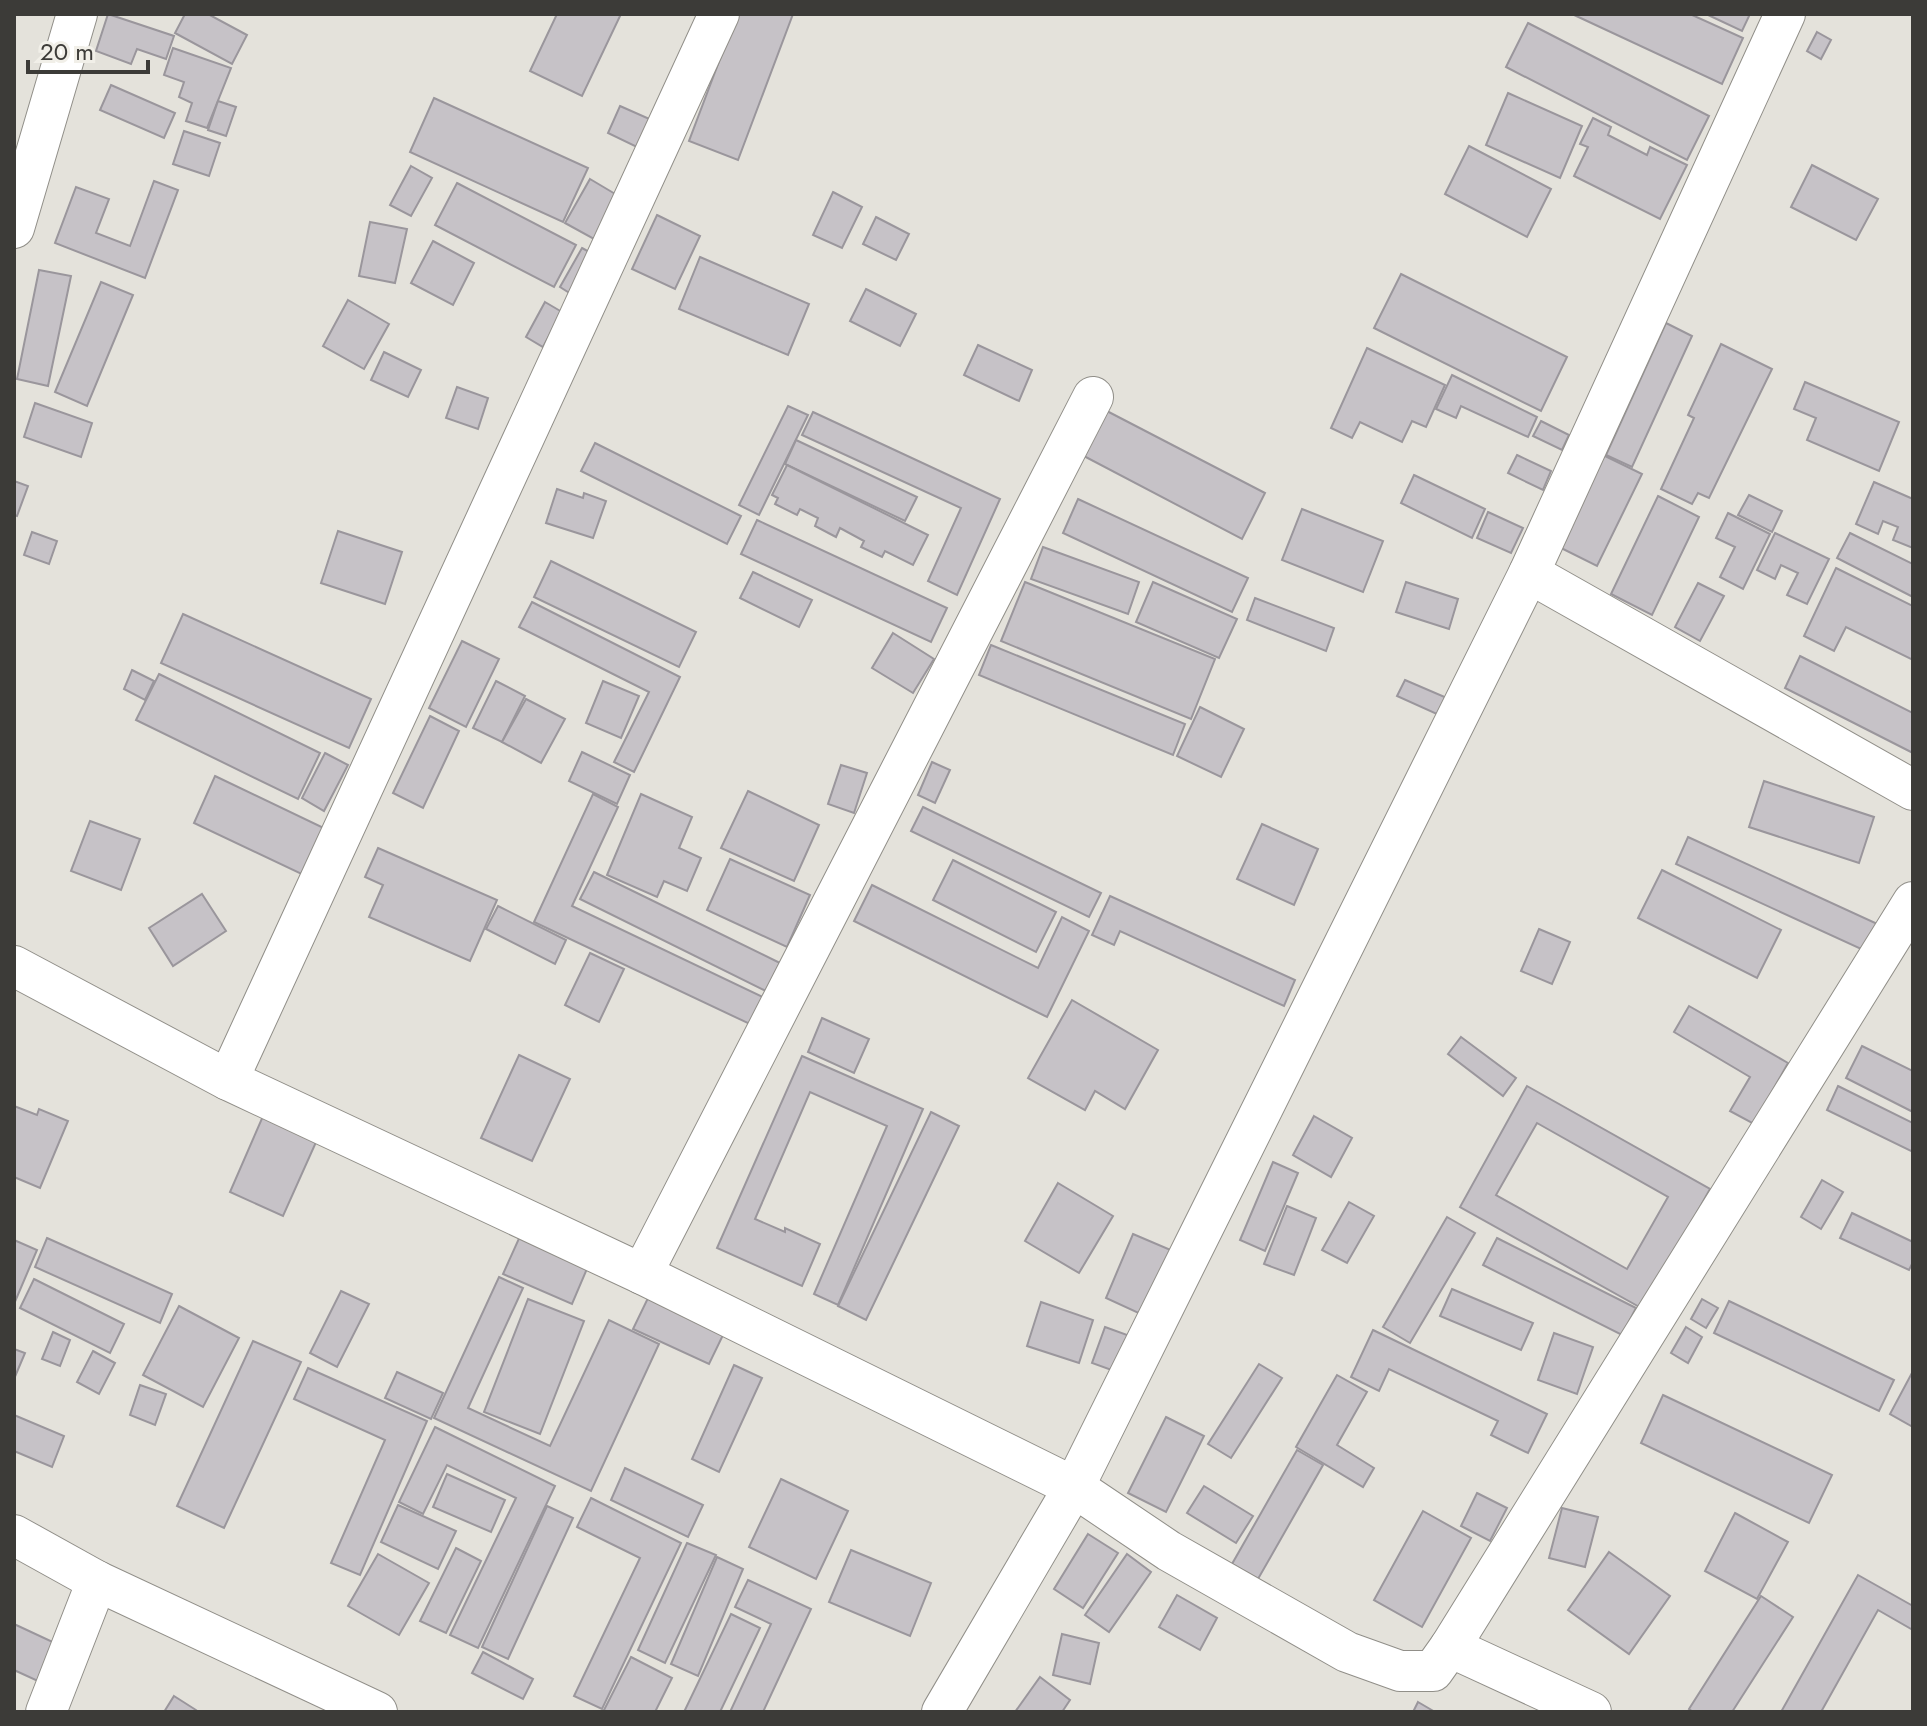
<svg xmlns="http://www.w3.org/2000/svg" width="1927" height="1726" font-family="Jost,sans-serif">
  <style>
    .building { fill: #c6c2c7; stroke: #9a969c; stroke-width: 2; fill-rule: evenodd }
    .lines { fill: none; stroke-linecap: round; stroke-linejoin: round }
    .street-casing { stroke: #918f89; stroke-width: 42 }
    .street { stroke: #fff; stroke-width: 40 }
  </style>
  <rect width="100%" height="100%" fill="#e4e2db"/>
  <!-- building -->
  <g class="building">
    <path d="M108,14L174,36L166,59L137,49L131,64L96,51Z"/>
    <path d="M185,14H208L247,35L232,64L175,33Z"/>
    <path d="M557,14H621L582,96L530,71Z"/>
    <path d="M737,14H793L738,160L689,141Z"/>
    <path d="M1572,14H1690L1743,38L1722,84Z"/>
    <path d="M1706,14H1750L1742,31Z"/>
    <path d="M1528,23L1709,116L1687,160L1506,67Z"/>
    <path d="M1817,32L1831,40L1821,59L1807,51Z"/>
    <path d="M173,48L231,68L207,128L186,121L192,103L179,97L184,82L164,75Z"/>
    <path d="M111,85L175,113L164,138L100,110Z"/>
    <path d="M1508,93L1582,126L1560,178L1486,145Z"/>
    <path d="M434,98L588,168L563,222L410,152Z"/>
    <path d="M218,101L236,107L226,136L208,130Z"/>
    <path d="M620,106L654,121L641,149L608,133Z"/>
    <path d="M1593,118L1611,127L1608,135L1647,155L1650,147L1687,165L1660,219L1574,176L1588,147L1580,144Z"/>
    <path d="M184,131L220,143L209,176L173,164Z"/>
    <path d="M1469,146L1551,189L1527,237L1445,194Z"/>
    <path d="M1812,165L1878,199L1856,240L1791,207Z"/>
    <path d="M411,166L432,178L411,216L390,205Z"/>
    <path d="M590,179L627,201L603,244L565,223Z"/>
    <path d="M154,181L178,190L145,278L55,243L76,187L109,199L96,233L130,246Z"/>
    <path d="M457,183L576,245L554,287L435,225Z"/>
    <path d="M833,192L862,207L842,248L813,235Z"/>
    <path d="M657,215L700,236L675,289L632,269Z"/>
    <path d="M876,217L909,234L896,260L863,244Z"/>
    <path d="M370,222L407,229L395,283L359,276Z"/>
    <path d="M433,241L474,263L453,305L411,283Z"/>
    <path d="M582,248L602,259L579,299L560,287Z"/>
    <path d="M700,257L809,304L788,355L679,309Z"/>
    <path d="M39,270L71,276L48,386L17,379Z"/>
    <path d="M1401,274L1567,357L1541,411L1374,328Z"/>
    <path d="M101,282L133,295L87,406L55,392Z"/>
    <path d="M866,289L916,314L900,346L850,321Z"/>
    <path d="M348,300L389,324L364,369L323,346Z"/>
    <path d="M545,302L562,312L543,347L526,337Z"/>
    <path d="M1666,323L1692,336L1632,467L1606,455Z"/>
    <path d="M1721,344L1772,369L1709,498L1698,493L1692,504L1661,489L1694,418L1688,415Z"/>
    <path d="M978,345L1032,370L1019,401L964,375Z"/>
    <path d="M1367,348L1445,385L1426,427L1412,421L1402,442L1360,422L1352,438L1331,428Z"/>
    <path d="M384,352L421,370L408,397L371,380Z"/>
    <path d="M1452,375L1537,417L1528,437L1461,406L1456,418L1436,409Z"/>
    <path d="M1805,382L1899,422L1879,471L1807,440L1816,418L1794,409Z"/>
    <path d="M457,387L488,398L478,429L446,418Z"/>
    <path d="M35,403L92,423L81,457L24,437Z"/>
    <path d="M788,406L808,415L759,515L739,505Z"/>
    <path d="M1103,409L1265,493L1242,539L1080,454Z"/>
    <path d="M813,412L1000,499L957,595L928,581L961,508L802,435Z"/>
    <path d="M1541,421L1569,435L1562,450L1533,436Z"/>
    <path d="M796,440L917,497L905,521L785,464Z"/>
    <path d="M595,443L741,516L727,544L581,471Z"/>
    <path d="M1601,454L1642,474L1597,566L1557,546Z"/>
    <path d="M1517,455L1551,471L1543,490L1508,473Z"/>
    <path d="M787,465L928,535L913,565L885,551L882,557L861,547L864,541L840,528L836,537L815,526L818,518L800,509L797,515L775,504L778,498L772,495Z"/>
    <path d="M1414,475L1485,509L1472,538L1401,503Z"/>
    <path d="M14,481L28,486L17,516L14,515Z"/>
    <path d="M1874,482L1913,499V548L1893,540L1898,527L1883,521L1878,534L1856,524Z"/>
    <path d="M557,489L583,498L584,493L606,501L593,538L546,523Z"/>
    <path d="M1749,495L1782,511L1772,532L1738,515Z"/>
    <path d="M1658,496L1699,517L1652,615L1611,594Z"/>
    <path d="M1078,499L1248,578L1232,612L1063,533Z"/>
    <path d="M1302,509L1383,541L1363,592L1282,560Z"/>
    <path d="M1488,512L1523,528L1511,553L1477,538Z"/>
    <path d="M1728,513L1770,534L1743,589L1720,577L1735,547L1716,538Z"/>
    <path d="M757,520L947,608L931,642L741,554Z"/>
    <path d="M338,531L402,552L385,604L321,583Z"/>
    <path d="M32,532L57,541L49,564L24,555Z"/>
    <path d="M1775,533L1829,559L1807,604L1787,595L1798,573L1781,565L1775,579L1757,570Z"/>
    <path d="M1850,533L1913,564V597L1837,558Z"/>
    <path d="M1043,547L1139,582L1128,614L1031,579Z"/>
    <path d="M551,561L696,632L679,667L534,597Z"/>
    <path d="M1836,568L1913,606V660L1846,627L1834,651L1804,636Z"/>
    <path d="M753,572L812,600L799,627L740,598Z"/>
    <path d="M1025,582L1215,659L1191,719L1001,641Z"/>
    <path d="M1153,582L1237,619L1219,658L1136,622Z"/>
    <path d="M1406,582L1458,599L1449,629L1396,612Z"/>
    <path d="M1698,583L1724,596L1700,641L1675,627Z"/>
    <path d="M1255,598L1334,628L1326,651L1247,620Z"/>
    <path d="M532,602L680,677L634,772L614,762L649,692L519,627Z"/>
    <path d="M183,614L371,699L349,748L161,663Z"/>
    <path d="M893,633L934,659L913,693L872,668Z"/>
    <path d="M462,641L499,659L466,727L429,708Z"/>
    <path d="M991,645L1185,724L1173,755L979,675Z"/>
    <path d="M1800,656L1913,713V753L1785,688Z"/>
    <path d="M132,670L154,681L145,700L124,689Z"/>
    <path d="M159,674L320,753L298,799L136,720Z"/>
    <path d="M1405,680L1447,698L1439,715L1397,696Z"/>
    <path d="M496,681L525,696L502,742L473,728Z"/>
    <path d="M603,681L639,696L621,738L586,723Z"/>
    <path d="M526,699L565,719L541,763L502,742Z"/>
    <path d="M1200,707L1244,729L1221,777L1177,756Z"/>
    <path d="M430,716L459,731L423,808L393,793Z"/>
    <path d="M582,752L630,775L617,804L569,781Z"/>
    <path d="M325,753L348,765L324,811L302,798Z"/>
    <path d="M932,762L950,770L935,803L918,795Z"/>
    <path d="M841,765L867,773L854,813L828,804Z"/>
    <path d="M215,776L332,832L310,878L194,823Z"/>
    <path d="M1764,781L1874,817L1859,863L1749,827Z"/>
    <path d="M748,791L819,825L794,881L721,848Z"/>
    <path d="M593,794L618,807L572,906L765,998L752,1025L534,922Z"/>
    <path d="M641,794L692,817L679,848L701,858L687,891L664,881L657,897L607,875Z"/>
    <path d="M923,807L1101,893L1089,917L911,831Z"/>
    <path d="M90,821L140,839L121,890L71,871Z"/>
    <path d="M1262,824L1318,849L1294,905L1237,879Z"/>
    <path d="M1688,837L1884,927L1872,954L1676,864Z"/>
    <path d="M378,848L497,900L470,961L369,917L383,885L365,877Z"/>
    <path d="M730,859L810,895L787,947L707,910Z"/>
    <path d="M953,860L1056,912L1036,952L933,900Z"/>
    <path d="M1662,870L1781,930L1757,978L1638,918Z"/>
    <path d="M594,872L780,963L766,991L580,899Z"/>
    <path d="M872,885L1038,968L1062,917L1089,931L1047,1017L854,921Z"/>
    <path d="M202,894L226,931L173,966L149,928Z"/>
    <path d="M1110,896L1295,980L1284,1006L1120,931L1114,945L1092,935Z"/>
    <path d="M498,906L566,940L555,964L486,929Z"/>
    <path d="M1539,929L1570,942L1552,984L1521,971Z"/>
    <path d="M590,953L624,969L599,1022L565,1005Z"/>
    <path d="M1072,1000L1158,1050L1125,1109L1095,1091L1085,1110L1028,1078Z"/>
    <path d="M1689,1006L1788,1063L1754,1124L1730,1111L1750,1077L1674,1032Z"/>
    <path d="M822,1018L869,1039L854,1073L808,1052Z"/>
    <path d="M1461,1037L1516,1078L1503,1096L1448,1054Z"/>
    <path d="M1862,1046L1913,1071V1112L1846,1078Z"/>
    <path d="M519,1055L570,1079L532,1161L481,1138Z"/>
    <path d="M802,1056L923,1109L838,1305L814,1294L887,1126L810,1092L755,1219L785,1232V1228L820,1244L802,1286L717,1248Z"/>
    <path d="M1527,1086L1710,1189L1643,1309L1460,1207ZM1537,1123L1668,1197L1627,1269L1496,1195Z"/>
    <path d="M1838,1086L1913,1123V1152L1827,1110Z"/>
    <path d="M14,1106L37,1115L39,1109L68,1121L40,1188L14,1177Z"/>
    <path d="M267,1107L321,1131L283,1216L230,1192Z"/>
    <path d="M931,1112L959,1126L866,1320L838,1306Z"/>
    <path d="M1314,1116L1352,1138L1331,1177L1293,1155Z"/>
    <path d="M1273,1162L1298,1173L1265,1251L1240,1240Z"/>
    <path d="M1822,1180L1843,1192L1821,1229L1801,1217Z"/>
    <path d="M1058,1183L1113,1216L1079,1273L1025,1241Z"/>
    <path d="M1349,1202L1374,1216L1347,1263L1322,1250Z"/>
    <path d="M1287,1206L1316,1218L1294,1275L1264,1264Z"/>
    <path d="M1852,1213L1913,1242V1262L1909,1270L1840,1238Z"/>
    <path d="M1447,1217L1475,1233L1410,1343L1383,1327Z"/>
    <path d="M521,1234L589,1264L572,1304L503,1274Z"/>
    <path d="M1133,1234L1173,1251L1145,1316L1106,1298Z"/>
    <path d="M47,1238L172,1294L160,1323L35,1267Z"/>
    <path d="M1497,1238L1636,1308L1622,1335L1483,1265Z"/>
    <path d="M14,1240L37,1250L14,1304Z"/>
    <path d="M499,1277L523,1288L468,1408L550,1446L609,1320L659,1344L591,1491L434,1418Z"/>
    <path d="M34,1279L124,1324L110,1353L20,1308Z"/>
    <path d="M1452,1289L1533,1323L1521,1350L1440,1316Z"/>
    <path d="M341,1291L369,1304L337,1367L310,1353Z"/>
    <path d="M648,1298L724,1333L709,1364L633,1329Z"/>
    <path d="M528,1299L584,1321L540,1434L484,1412Z"/>
    <path d="M1702,1299L1718,1308L1706,1328L1691,1319Z"/>
    <path d="M1729,1301L1894,1380L1879,1411L1714,1333Z"/>
    <path d="M1041,1302L1093,1320L1079,1363L1027,1346Z"/>
    <path d="M179,1306L239,1338L203,1407L143,1375Z"/>
    <path d="M1105,1327L1130,1336L1117,1372L1092,1363Z"/>
    <path d="M1686,1327L1702,1337L1688,1363L1671,1353Z"/>
    <path d="M1373,1330L1547,1414L1528,1453L1491,1435L1498,1421L1389,1369L1379,1391L1351,1377Z"/>
    <path d="M53,1332L70,1340L60,1366L42,1359Z"/>
    <path d="M1554,1333L1593,1347L1577,1394L1538,1380Z"/>
    <path d="M253,1341L301,1362L224,1528L177,1506Z"/>
    <path d="M14,1349L25,1353L14,1379Z"/>
    <path d="M93,1351L115,1363L99,1394L77,1382Z"/>
    <path d="M1259,1364L1282,1378L1231,1458L1208,1444Z"/>
    <path d="M734,1365L762,1378L719,1472L692,1459Z"/>
    <path d="M308,1368L427,1421L360,1575L331,1563L385,1440L294,1399Z"/>
    <path d="M1913,1371V1427L1890,1414Z"/>
    <path d="M397,1372L443,1393L431,1419L385,1398Z"/>
    <path d="M1337,1375L1367,1392L1337,1445L1374,1468L1363,1487L1296,1447Z"/>
    <path d="M140,1385L166,1394L155,1425L130,1415Z"/>
    <path d="M1663,1395L1832,1475L1809,1523L1641,1443Z"/>
    <path d="M14,1415L64,1436L52,1467L14,1451Z"/>
    <path d="M1166,1417L1204,1436L1166,1512L1128,1493Z"/>
    <path d="M435,1427L555,1486L478,1648L450,1635L516,1498L447,1465L423,1514L399,1502Z"/>
    <path d="M1297,1450L1323,1465L1258,1579L1232,1564Z"/>
    <path d="M625,1468L703,1505L688,1537L611,1500Z"/>
    <path d="M447,1474L505,1500L491,1532L433,1507Z"/>
    <path d="M781,1479L848,1511L816,1579L749,1547Z"/>
    <path d="M1204,1486L1253,1516L1236,1543L1187,1513Z"/>
    <path d="M1477,1493L1507,1508L1490,1541L1461,1526Z"/>
    <path d="M591,1498L681,1543L602,1709L574,1696L640,1558L577,1527Z"/>
    <path d="M398,1505L456,1531L438,1569L381,1542Z"/>
    <path d="M547,1506L573,1518L508,1659L482,1647Z"/>
    <path d="M1562,1508L1598,1517L1585,1567L1549,1558Z"/>
    <path d="M1423,1511L1471,1538L1422,1627L1374,1600Z"/>
    <path d="M1735,1513L1788,1542L1757,1599L1705,1571Z"/>
    <path d="M1088,1534L1118,1553L1083,1608L1054,1589Z"/>
    <path d="M687,1543L716,1555L665,1663L638,1650Z"/>
    <path d="M456,1548L481,1561L446,1633L420,1621Z"/>
    <path d="M851,1550L931,1583L910,1636L829,1602Z"/>
    <path d="M1609,1552L1670,1596L1629,1654L1568,1610Z"/>
    <path d="M378,1554L429,1583L399,1635L348,1606Z"/>
    <path d="M1127,1554L1151,1572L1109,1632L1085,1615Z"/>
    <path d="M717,1557L743,1569L698,1676L671,1664Z"/>
    <path d="M1858,1575L1913,1606V1630L1878,1610L1821,1712H1781Z"/>
    <path d="M748,1580L811,1609L763,1712H730L771,1624L735,1607Z"/>
    <path d="M1177,1595L1217,1618L1200,1650L1159,1627Z"/>
    <path d="M1761,1596L1793,1617L1732,1712H1693L1689,1709Z"/>
    <path d="M731,1614L760,1628L720,1712H684Z"/>
    <path d="M14,1624L57,1644L40,1682L14,1670Z"/>
    <path d="M1062,1634L1099,1643L1090,1684L1053,1675Z"/>
    <path d="M483,1652L533,1679L523,1699L472,1673Z"/>
    <path d="M631,1657L672,1678L655,1712H603Z"/>
    <path d="M1040,1677L1070,1700L1062,1712H1015Z"/>
    <path d="M174,1696L196,1710L195,1712H164Z"/>
    <path d="M1418,1702L1435,1712H1413Z"/>
  </g>
  <g class="lines">
    <!-- street casing -->
    <g class="street-casing">
      <g id="street">
        <path d="M14,228L77,14"/>
        <path d="M1529,573L1913,790"/>
        <path d="M14,966L228,1080L642,1274L1074,1487L1169,1551L1347,1652L1400,1671H1433L1450,1647L1591,1712"/>
        <path d="M228,1080L719,14"/>
        <path d="M642,1274L1093,397"/>
        <path d="M14,1535L97,1581L377,1712"/>
        <path d="M1450,1647L1913,902"/>
        <path d="M46,1712L97,1581"/>
        <path d="M942,1712L1074,1487L1529,573L1785,14"/>
      </g>
    </g>
    <!-- street -->
    <use href="#street" class="street"/>
  </g>
  <!-- border -->
  <rect width="1927" height="1726" fill="none" stroke="#3c3b38" stroke-width="32"/>
  <!-- scale -->
  <path d="M28 60v12h120v-12" fill="none" stroke="#3c3b38" stroke-width="4"/>
  <text x="40" y="60" font-size="24" fill="#3c3b38" stroke="#f1efe8" stroke-width="6" paint-order="stroke">20 m</text>
</svg>
